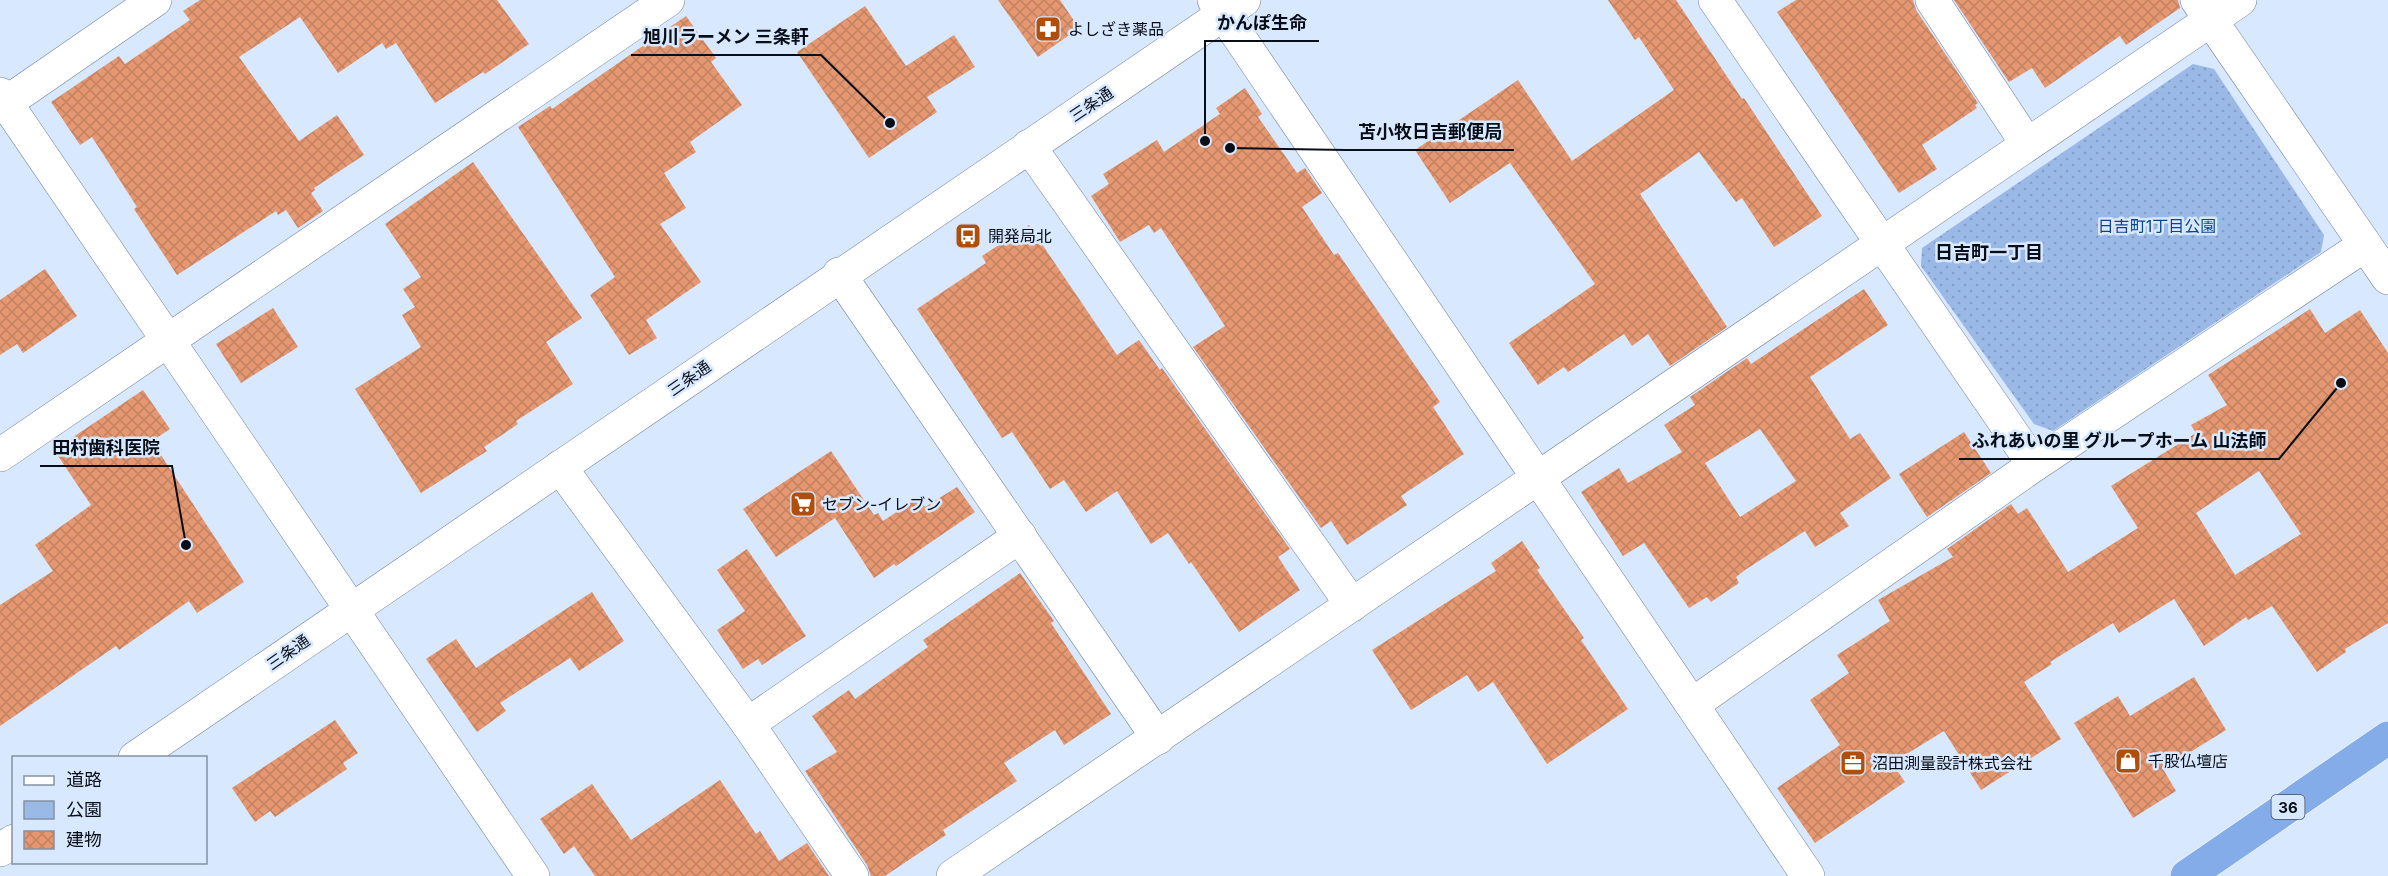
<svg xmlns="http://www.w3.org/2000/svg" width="2388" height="876" font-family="Inter,'Noto Sans JP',sans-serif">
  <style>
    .green { fill: url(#green-dots) }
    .building { fill: url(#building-cross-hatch); fill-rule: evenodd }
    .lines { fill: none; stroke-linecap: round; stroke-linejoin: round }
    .minor-casing { stroke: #6e7f99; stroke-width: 34 }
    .tertiary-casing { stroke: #6e7f99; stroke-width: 34 }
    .trunk-casing { stroke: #fff; stroke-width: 34 }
    .minor { stroke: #fff; stroke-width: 33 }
    .tertiary { stroke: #fff; stroke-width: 33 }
    .trunk { stroke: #84ace8; stroke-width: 33 }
    .labels { text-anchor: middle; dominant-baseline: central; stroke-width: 5; stroke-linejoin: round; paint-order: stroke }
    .shield { fill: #d8e8ff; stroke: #464f5d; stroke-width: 1.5 }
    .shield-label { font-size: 15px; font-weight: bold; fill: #080e18 }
    .poi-label { font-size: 16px; fill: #080e18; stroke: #d8e8ff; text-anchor: start }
    .street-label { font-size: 16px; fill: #080e18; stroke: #d8e8ff }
    .park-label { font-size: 16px; fill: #0a448f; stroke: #d8e8ff }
    .neighbourhood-label { font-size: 18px; font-weight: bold; fill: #080e18; stroke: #d8e8ff }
    .leader { fill: none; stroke: #080e18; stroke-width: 2 }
    .callout-dot { fill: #080e18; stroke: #d8e8ff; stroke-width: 2 }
    .callout-label { font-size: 18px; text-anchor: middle; font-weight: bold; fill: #080e18; stroke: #d8e8ff; stroke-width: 5; stroke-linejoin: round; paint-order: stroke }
  </style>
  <defs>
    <pattern id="green-dots" width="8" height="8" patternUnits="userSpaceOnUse" patternTransform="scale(1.5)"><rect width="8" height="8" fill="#9bb9e6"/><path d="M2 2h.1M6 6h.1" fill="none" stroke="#849ec5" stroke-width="1.8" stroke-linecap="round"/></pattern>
    <pattern id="building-cross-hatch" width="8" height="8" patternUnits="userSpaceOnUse" patternTransform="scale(1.5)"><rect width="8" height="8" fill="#e49770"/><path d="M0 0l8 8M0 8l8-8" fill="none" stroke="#c28160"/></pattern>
  </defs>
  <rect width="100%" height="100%" fill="#d8e8ff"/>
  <!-- green -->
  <path class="green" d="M2193,64L2214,69L2324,235L2321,252L2053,431L2034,424L1921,266L1922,248Z"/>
  <!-- building -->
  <g class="building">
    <path d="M200,0H497L529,44L485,74L483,72L435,103L396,43L386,49L382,43L338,73L300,17L239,57L299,141L337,115L364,155L314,188L315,190L311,193L323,211L298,228L286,210L278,215L276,211L177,275L134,209L137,207L92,137L80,145L51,102L119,56L125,64L190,20L183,11Z"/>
    <path d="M998,0H1060L1079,28L1038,57Z"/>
    <path d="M1608,0H1676L1742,99L1744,98L1822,216L1774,247L1742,198L1736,202L1699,152L1640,194L1727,327L1670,366L1648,334L1632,346L1624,334L1568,372L1564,367L1538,385L1509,343L1595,284L1510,163L1450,203L1415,150L1518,80L1572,161L1674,90L1639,37L1635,40Z"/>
    <path d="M1796,0H1913L1916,10L1978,103L1975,105L1977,108L1922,145L1937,169L1899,193L1777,12Z"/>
    <path d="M1954,0H2178L2180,8L2126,45L2120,36L2045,88L2032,68L2009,82Z"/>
    <path d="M865,6L906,66L954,35L975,67L927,97L937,112L869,158L797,52Z"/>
    <path d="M686,16L716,58L711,62L742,105L690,142L696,152L664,173L686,208L660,224L701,282L646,320L657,338L629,355L590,295L615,277L518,127L550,106L552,109Z"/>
    <path d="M1245,88L1262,114L1258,117L1297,173L1305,168L1322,193L1302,207L1334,255L1338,253L1440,402L1433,407L1464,454L1401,496L1407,505L1347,545L1331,521L1321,528L1193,347L1225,326L1161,228L1154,233L1149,225L1120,242L1091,196L1109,184L1103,174L1157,140L1164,152L1220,114L1216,108Z"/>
    <path d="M473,162L582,318L546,342L573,384L516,421L518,424L484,447L487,451L421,493L355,389L421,347L402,315L415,307L403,289L421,277L385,224Z"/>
    <path d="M1029,225L1117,355L1139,340L1160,370L1162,368L1290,549L1278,557L1300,590L1239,632L1191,562L1189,564L1168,533L1151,544L1117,491L1086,512L1064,480L1050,489L1012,432L1002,438L917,309L986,263L982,256Z"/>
    <path d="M45,269L77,316L23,353L17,344L0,355V300Z"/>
    <path d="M1864,289L1888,325L1810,377L1850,439L1860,433L1891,478L1840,513L1849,526L1815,547L1805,531L1745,570L1736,577L1739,583L1711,602L1707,597L1689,608L1644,543L1623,556L1581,492L1619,468L1628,483L1682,452L1664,425L1695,405L1690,397L1747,358L1751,364ZM1760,429L1796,481L1740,517L1705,463Z"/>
    <path d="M273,308L298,347L241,383L216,344Z"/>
    <path d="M2310,309L2325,333L2360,310L2388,353V623L2345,649L2346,652L2317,672L2272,606L2248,620L2246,617L2204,646L2174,599L2119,633L2113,623L2050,662L2052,664L2024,682L2061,739L1981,790L1944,731L1892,763L1905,782L1815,843L1777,788L1840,745L1810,700L1849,673L1837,655L1890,621L1878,600L1953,557L1947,549L2011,504L2018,514L2027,508L2068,572L2138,528L2111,486L2196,433L2191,425L2227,405L2208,375ZM2259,471L2301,534L2235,575L2196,513Z"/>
    <path d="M143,390L170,429L155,439L162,450L159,452L244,582L197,613L189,601L119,650L116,646L0,726V605L53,571L35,545L91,505L54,450Z"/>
    <path d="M1964,432L1991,473L1927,517L1899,474Z"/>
    <path d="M831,451L874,515L878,513L883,521L919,497L925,507L957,487L975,512L896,566L894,564L874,578L835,518L776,557L743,509Z"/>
    <path d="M1522,541L1540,568L1537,570L1584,638L1581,640L1628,709L1547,764L1493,682L1478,692L1467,675L1411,710L1372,650L1496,571L1491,563Z"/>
    <path d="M747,549L806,636L762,665L758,659L743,669L717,630L745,611L717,570Z"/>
    <path d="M1020,573L1054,621L1051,623L1111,714L1064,745L1055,730L1004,763L1017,781L943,830L946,835L885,876H871L867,865L805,771L837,752L812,716L849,690L855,699L928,647L923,640Z"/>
    <path d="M592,592L624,641L579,671L570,658L500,703L506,711L477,732L426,659L456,639L476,668Z"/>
    <path d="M2194,677L2226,730L2163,769L2176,791L2133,818L2074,723L2118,696L2130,716Z"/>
    <path d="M335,720L358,753L343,763L347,769L275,817L270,811L255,822L232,788Z"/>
    <path d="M720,780L756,834L760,831L779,861L807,843L829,876H595L574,846L564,854L540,819L592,784L631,840Z"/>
  </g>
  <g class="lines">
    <!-- minor casing -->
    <g class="minor-casing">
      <g id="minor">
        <path d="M1214,0L1808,876"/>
        <path d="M1715,0L2034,465"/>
        <path d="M1932,0L2027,144"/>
        <path d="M2197,0L2388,278"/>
        <path d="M0,107L155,0"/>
        <path d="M1029,146L1352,605"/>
        <path d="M839,274L1158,738"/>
        <path d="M0,455L668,0"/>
        <path d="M560,467L748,724L852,876"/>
        <path d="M1693,704L2034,465L2365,245"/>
        <path d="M748,724L1020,536"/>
        <path d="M953,876L2240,0"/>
      </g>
    </g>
    <!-- tertiary casing -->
    <g class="tertiary-casing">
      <g id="tertiary">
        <path d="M0,94L533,876"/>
        <path d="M135,758L1244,0"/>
        <path d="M0,850L14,841"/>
      </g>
    </g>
    <!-- trunk casing -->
    <g class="trunk-casing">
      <path id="trunk" d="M2187,876L2388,738"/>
    </g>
    <!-- minor -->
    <use href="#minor" class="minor"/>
    <!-- tertiary -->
    <use href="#tertiary" class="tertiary"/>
    <!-- trunk -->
    <use href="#trunk" class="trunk"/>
  </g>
  <!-- icons -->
  <defs>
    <g id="pharmacy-square" transform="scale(1.35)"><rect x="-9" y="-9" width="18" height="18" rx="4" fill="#af4f0b" stroke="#d8e8ff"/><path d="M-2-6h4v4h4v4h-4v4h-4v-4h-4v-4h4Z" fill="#fff"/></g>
    <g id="bus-square" transform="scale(1.35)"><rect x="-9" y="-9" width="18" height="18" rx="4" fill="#af4f0b" stroke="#d8e8ff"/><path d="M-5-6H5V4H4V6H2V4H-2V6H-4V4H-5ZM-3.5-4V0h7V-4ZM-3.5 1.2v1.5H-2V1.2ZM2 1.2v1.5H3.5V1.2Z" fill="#fff"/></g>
    <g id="supermarket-square" transform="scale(1.35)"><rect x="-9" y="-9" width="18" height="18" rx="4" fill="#af4f0b" stroke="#d8e8ff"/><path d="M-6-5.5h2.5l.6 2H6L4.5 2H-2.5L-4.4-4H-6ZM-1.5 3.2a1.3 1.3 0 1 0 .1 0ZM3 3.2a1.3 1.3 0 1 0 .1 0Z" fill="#fff"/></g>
    <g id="shop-square" transform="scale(1.35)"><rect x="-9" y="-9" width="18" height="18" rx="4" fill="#af4f0b" stroke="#d8e8ff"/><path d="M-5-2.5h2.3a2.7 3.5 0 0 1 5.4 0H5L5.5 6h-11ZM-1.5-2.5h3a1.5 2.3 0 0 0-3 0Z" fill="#fff"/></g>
    <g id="office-square" transform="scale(1.35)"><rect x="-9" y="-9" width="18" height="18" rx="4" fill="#af4f0b" stroke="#d8e8ff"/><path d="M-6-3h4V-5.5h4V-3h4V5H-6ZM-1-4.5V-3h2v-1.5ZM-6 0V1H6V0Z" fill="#fff"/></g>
  </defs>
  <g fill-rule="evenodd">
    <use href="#pharmacy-square" x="1048" y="29"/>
    <use href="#bus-square" x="968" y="236"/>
    <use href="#supermarket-square" x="803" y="504"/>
    <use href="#shop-square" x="2128" y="761"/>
    <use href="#office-square" x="1853" y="763"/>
  </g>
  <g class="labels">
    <!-- shield labels -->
    <rect class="shield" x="2271.5" y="795" width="33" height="24" rx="4.5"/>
    <g class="shield-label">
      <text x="2288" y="807">36</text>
    </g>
    <!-- poi labels -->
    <g class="poi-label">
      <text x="1068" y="29">よしざき薬品</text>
      <text x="988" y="236">開発局北</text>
      <text x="822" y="504">セブン-イレブン</text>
      <text x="2148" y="761">千股仏壇店</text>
      <text x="1872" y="763">沼田測量設計株式会社</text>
    </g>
    <!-- street labels -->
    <g class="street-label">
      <text transform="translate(1091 104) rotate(-34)">三条通</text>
      <text transform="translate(689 378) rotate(-35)">三条通</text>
      <text transform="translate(288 652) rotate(-35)">三条通</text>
    </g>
    <!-- park labels -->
    <g class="park-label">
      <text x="2157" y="226">日吉町1丁目公園</text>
    </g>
    <!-- neighbourhood labels -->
    <g class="neighbourhood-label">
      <text x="1989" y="252">日吉町一丁目</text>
    </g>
  </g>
  <!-- callouts -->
  <path class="leader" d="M1205 141L1205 41H1319M890 123L821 55H631M1230 148L1346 150H1514M2341 383L2279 459H1959M186 545L172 466H40"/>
  <g class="callout-dot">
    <circle cx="1205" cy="141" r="6"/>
    <circle cx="890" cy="123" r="6"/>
    <circle cx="1230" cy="148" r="6"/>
    <circle cx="2341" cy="383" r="6"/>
    <circle cx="186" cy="545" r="6"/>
  </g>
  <g class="callout-label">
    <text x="1262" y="29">かんぽ生命</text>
    <text x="726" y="43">旭川ラーメン 三条軒</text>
    <text x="1430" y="138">苫小牧日吉郵便局</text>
    <text x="2119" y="447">ふれあいの里 グループホーム 山法師</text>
    <text x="106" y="454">田村歯科医院</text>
  </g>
  <!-- legend -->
  <rect x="12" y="756" width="195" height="108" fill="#d8e8ff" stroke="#8591a3" stroke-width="1.5"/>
  <rect x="24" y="776" width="30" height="9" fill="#ffffff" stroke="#8591a3" stroke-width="1.5"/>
  <text x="66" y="786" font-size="18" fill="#080e18">道路</text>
  <rect x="24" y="801" width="30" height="18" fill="#9bb9e6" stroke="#8591a3" stroke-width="1.5"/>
  <text x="66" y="816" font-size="18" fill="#080e18">公園</text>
  <rect x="24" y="831" width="30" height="18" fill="url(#building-cross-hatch)" stroke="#8591a3" stroke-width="1.5"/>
  <text x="66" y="846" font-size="18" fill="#080e18">建物</text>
</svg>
